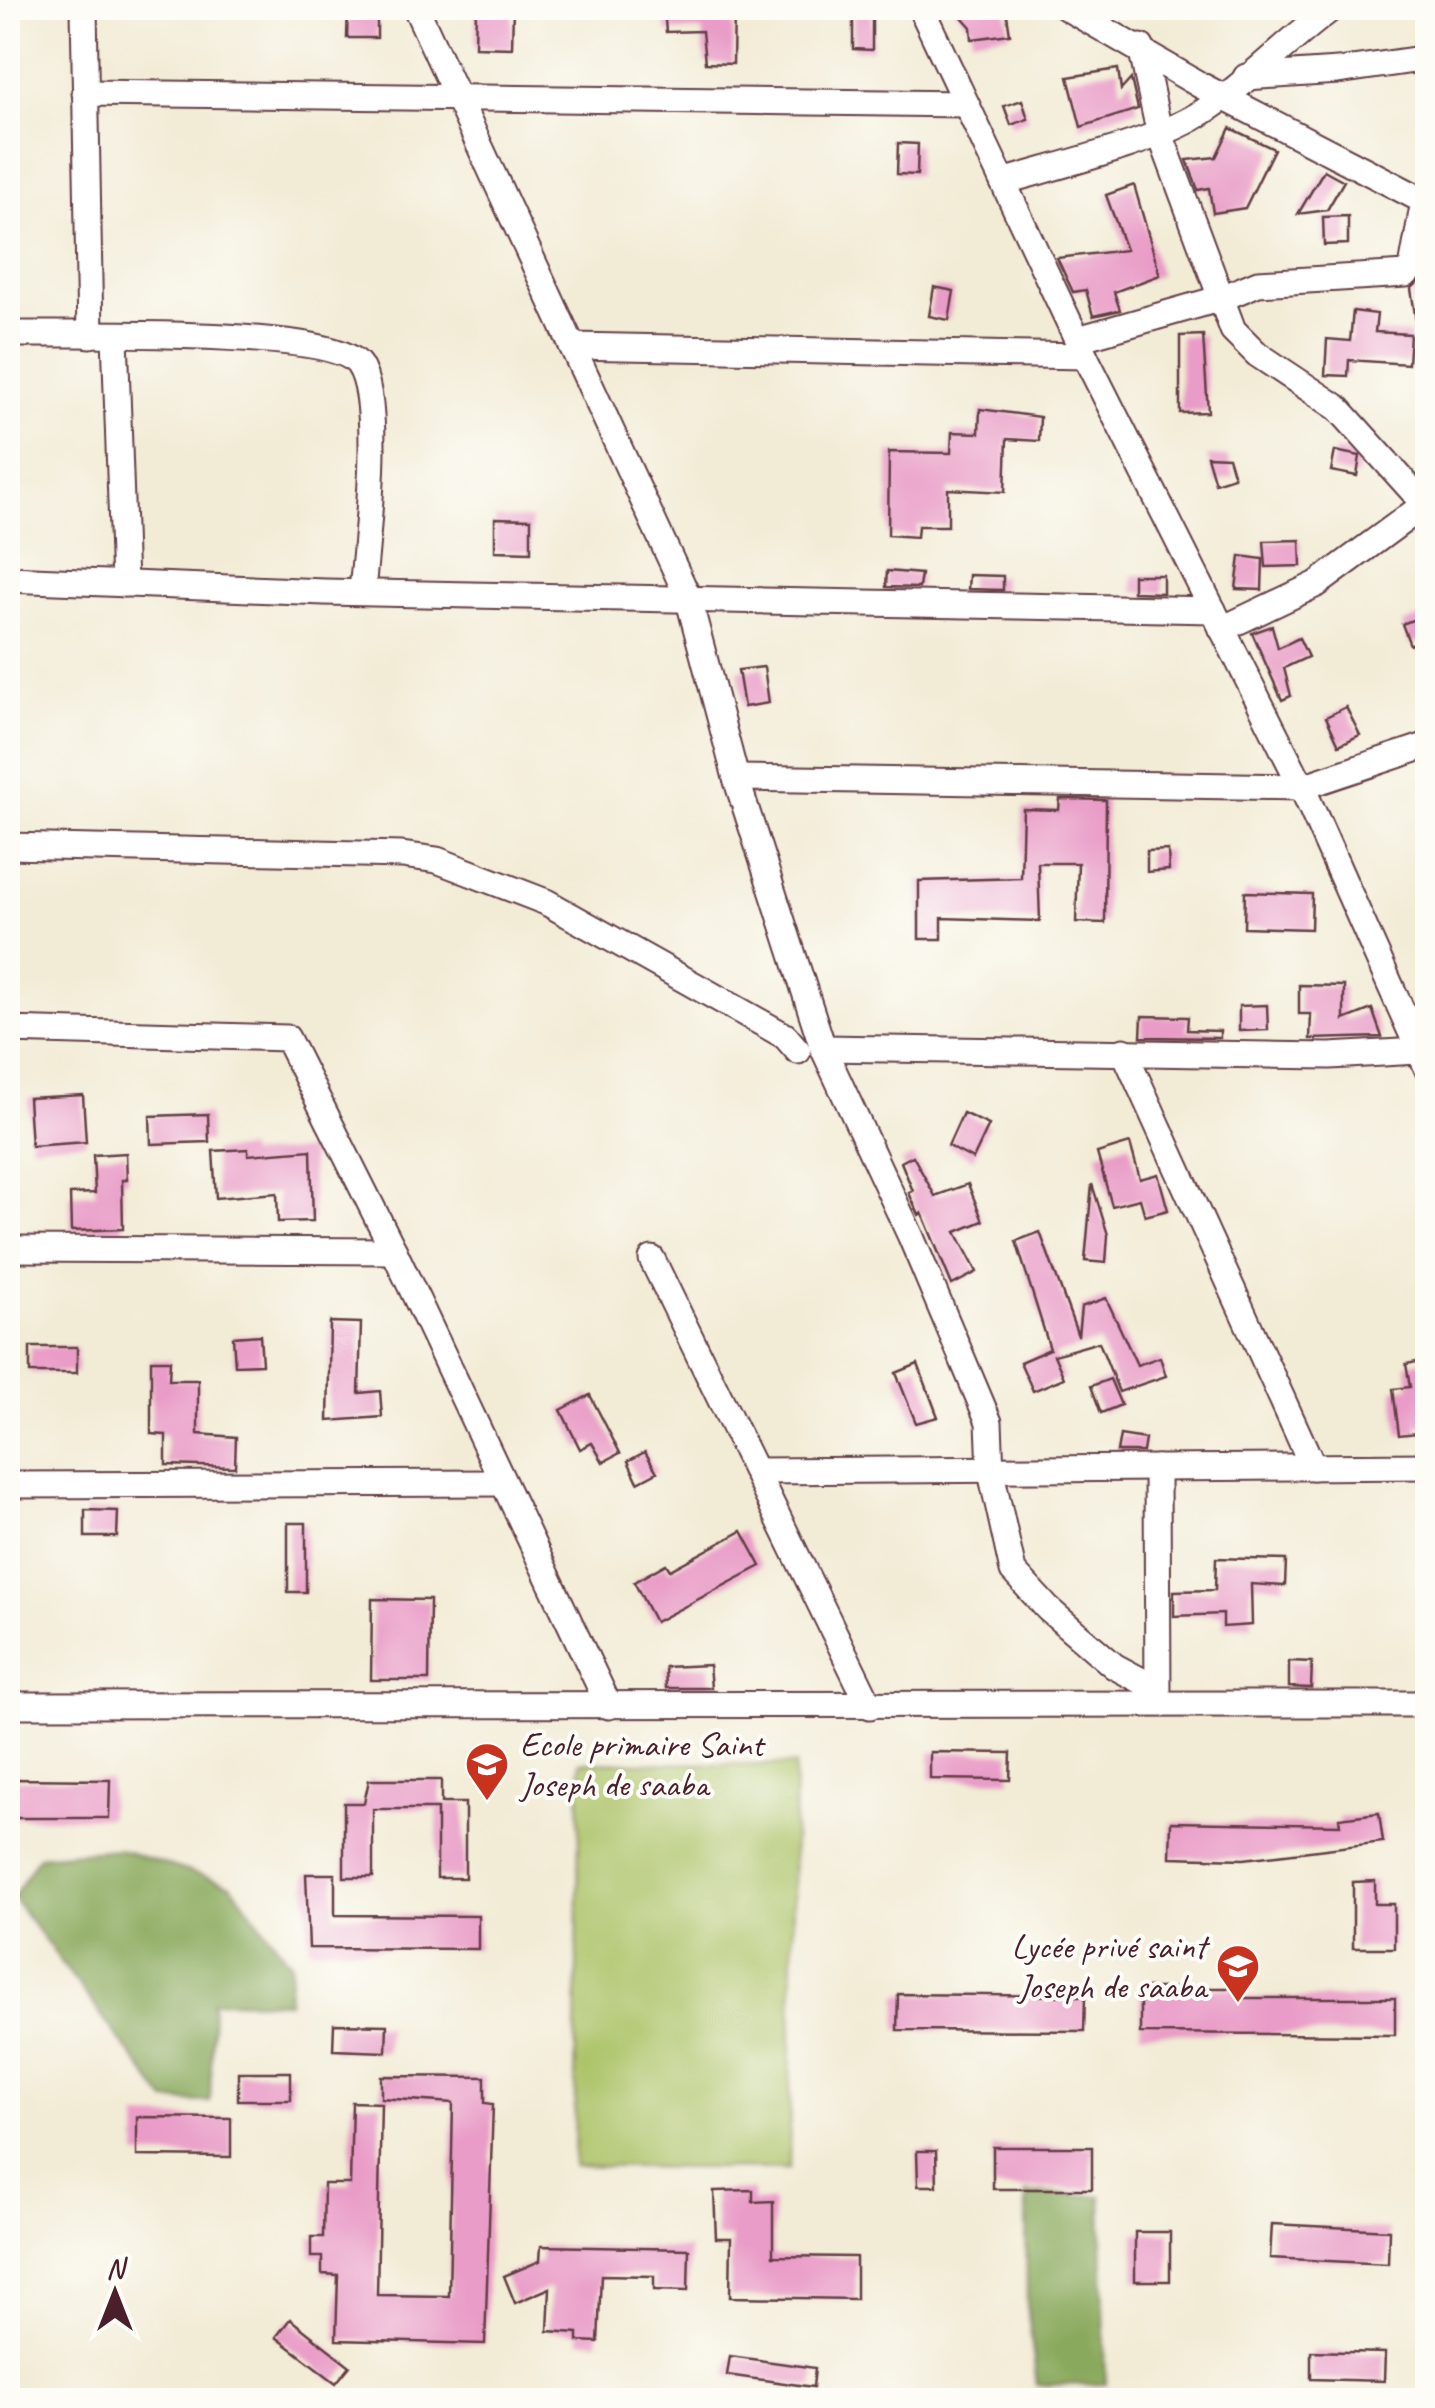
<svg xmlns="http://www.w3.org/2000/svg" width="1435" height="2408" font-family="Caveat,sans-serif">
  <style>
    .green { fill: #acc368; stroke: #7b714a; stroke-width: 2.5 }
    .forest { fill: #89a95c; stroke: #6a6444; stroke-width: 2.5 }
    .building { fill: #e99cc7 }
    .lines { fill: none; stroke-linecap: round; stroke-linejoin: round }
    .minor-casing { stroke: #633e44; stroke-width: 29 }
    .minor { stroke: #fff; stroke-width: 25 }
    .labels { text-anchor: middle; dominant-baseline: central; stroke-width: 8; stroke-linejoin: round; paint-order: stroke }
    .poi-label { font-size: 35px; fill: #4a1f2b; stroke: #fdfcf7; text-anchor: start }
  </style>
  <rect width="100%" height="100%" fill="#fdfcf7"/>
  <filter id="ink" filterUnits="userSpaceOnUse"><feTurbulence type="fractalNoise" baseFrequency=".01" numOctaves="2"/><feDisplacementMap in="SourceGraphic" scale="20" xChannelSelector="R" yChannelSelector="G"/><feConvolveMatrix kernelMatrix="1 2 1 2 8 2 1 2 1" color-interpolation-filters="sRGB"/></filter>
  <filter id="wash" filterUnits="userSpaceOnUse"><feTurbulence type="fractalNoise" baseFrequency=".0048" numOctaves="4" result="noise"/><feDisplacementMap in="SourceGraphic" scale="40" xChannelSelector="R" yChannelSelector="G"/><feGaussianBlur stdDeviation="2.25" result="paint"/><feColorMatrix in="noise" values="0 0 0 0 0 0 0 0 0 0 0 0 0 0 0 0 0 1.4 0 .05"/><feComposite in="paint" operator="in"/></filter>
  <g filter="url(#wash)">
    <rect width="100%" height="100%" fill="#f2ebd5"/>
    <!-- green -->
    <path class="green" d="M580,1762L795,1765L789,2169L574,2166Z"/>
    <!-- forest -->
    <g class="forest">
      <path d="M118,1849L231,1885L291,1963L288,2002L213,2001L210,2102L166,2101L13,1898L39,1856Z"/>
      <path d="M1026,2193L1101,2196L1106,2384L1037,2385L1027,2305Z"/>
    </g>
    <g id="blocks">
      <!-- building -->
      <g class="building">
        <path d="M348,8H377V38H347Z"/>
        <path d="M476,8H513L512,48L475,47Z"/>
        <path d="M664,8H734L733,64L705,63L702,31L666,32Z"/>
        <path d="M853,8H872V50L853,49Z"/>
        <path d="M954,8H1006L1010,34L972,39L971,27Z"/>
        <path d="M1118,69L1121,90L1131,79L1138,109L1081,127L1068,77Z"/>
        <path d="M1022,100L1028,119L1011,125L1004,106Z"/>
        <path d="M1230,128L1274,149L1245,208L1213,213L1209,188L1198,190L1187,160L1216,157Z"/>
        <path d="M898,143L918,144L917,175L897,174Z"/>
        <path d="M1324,170L1344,181L1327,210L1298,214Z"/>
        <path d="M1134,185L1160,275L1114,292L1120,310L1093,316L1086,290L1073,292L1057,258L1126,250L1106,195Z"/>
        <path d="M1348,216V244L1324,245L1323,217Z"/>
        <path d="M1428,272V320L1416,321L1411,289Z"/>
        <path d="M934,287L954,291L949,320L929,316Z"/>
        <path d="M1353,311L1377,314L1375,332L1410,334L1408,364L1349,360L1348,376L1325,375L1327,339L1350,341Z"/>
        <path d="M1203,335L1208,412L1180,413V336Z"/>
        <path d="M980,409L1040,417L1039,441L1007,439L1005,492L948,489V526H918L917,537L888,535L889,452L951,453L952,432L979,433Z"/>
        <path d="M1335,451L1360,456L1357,476L1331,471Z"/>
        <path d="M1207,456L1228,457L1234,477L1215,483Z"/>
        <path d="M495,518L531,519V552L495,551Z"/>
        <path d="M1300,540L1301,566L1266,567L1264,541Z"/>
        <path d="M1240,556L1263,559L1262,590L1236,589Z"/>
        <path d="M887,571L921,574L919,588L886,587Z"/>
        <path d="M969,575L1003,576V590L968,589Z"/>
        <path d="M1133,575H1163V593L1133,592Z"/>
        <path d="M1428,614V638L1410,645L1402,624Z"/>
        <path d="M1272,626L1278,648L1299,638L1308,657L1284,668L1291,696L1282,700L1252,633Z"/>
        <path d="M764,667L769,703L744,707L738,670Z"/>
        <path d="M1346,707L1360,735L1339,745L1326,717Z"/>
        <path d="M1060,799L1106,800L1105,923L1076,922L1078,863H1038L1040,921L942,918V939H919V881L1021,878L1023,809L1059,810Z"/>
        <path d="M1168,850L1169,870L1147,872V851Z"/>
        <path d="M1245,892L1312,894L1311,929L1244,927Z"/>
        <path d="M1299,985L1344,986V1020L1372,1009L1382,1037L1310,1039L1311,1014H1299Z"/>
        <path d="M1267,1005L1268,1030L1239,1031V1006Z"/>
        <path d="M1142,1016L1188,1017L1187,1030L1220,1031V1038L1141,1037Z"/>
        <path d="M83,1095L86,1142L31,1146L28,1098Z"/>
        <path d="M963,1113L989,1125L973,1159L948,1146Z"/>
        <path d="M208,1114L209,1142L151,1144L150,1116Z"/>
        <path d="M1130,1143L1140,1179L1158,1174L1168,1210L1145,1216L1140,1199L1112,1206L1097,1153Z"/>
        <path d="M248,1149V1155L311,1150L313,1221L278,1222L277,1193L216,1198L213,1151Z"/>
        <path d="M126,1153L127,1180H122L123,1229L71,1231L70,1194L95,1193L93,1155Z"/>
        <path d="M913,1156L935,1196L968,1184L983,1221L956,1232L977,1272L952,1285L922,1213L919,1215L909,1193L913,1191L901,1162Z"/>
        <path d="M1092,1184L1108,1235L1106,1263L1085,1261Z"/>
        <path d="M1040,1232L1078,1336L1081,1307L1106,1298L1137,1365L1160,1357L1166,1376L1119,1392L1099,1342L1054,1355L1064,1378L1033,1391L1020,1362L1050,1349L1016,1241Z"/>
        <path d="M330,1322L361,1323L359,1393L380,1391L382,1417L328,1421Z"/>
        <path d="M260,1335L262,1364L235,1365L233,1337Z"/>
        <rect x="30" y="1347" width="47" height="26"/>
        <path d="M151,1360H170L169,1380H198V1434L236,1437L235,1467L166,1465V1435L151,1434Z"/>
        <path d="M1428,1360V1424L1418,1425L1416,1414L1418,1433L1399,1435L1393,1389L1410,1387L1406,1364Z"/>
        <path d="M918,1364L938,1417L916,1423L896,1373Z"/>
        <path d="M1110,1379L1121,1405L1101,1413L1091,1386Z"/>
        <path d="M590,1395L620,1453L603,1462L592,1443L580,1449L561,1410Z"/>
        <path d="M1120,1435L1145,1439L1143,1452H1117Z"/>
        <path d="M645,1452L657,1472L638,1482L628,1461Z"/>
        <path d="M85,1510L118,1511L117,1537H85Z"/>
        <rect x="288" y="1523" width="18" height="69"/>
        <path d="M742,1531L761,1566L655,1622L634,1582L666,1564L670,1570Z"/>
        <path d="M1216,1558L1286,1560L1285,1586L1251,1584L1252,1625L1223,1627V1614L1174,1616V1591L1215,1590Z"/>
        <path d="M372,1599L430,1600L429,1680H371Z"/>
        <path d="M1289,1661L1312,1662L1311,1688L1289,1687Z"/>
        <path d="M709,1665L711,1688H666L665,1667Z"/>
        <path d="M930,1752L1011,1753L1010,1780L930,1779Z"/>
        <path d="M8,1779L110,1780L109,1818H8Z"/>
        <path d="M369,1780H441V1803H465V1878H437V1809H373V1877H344V1803H364Z"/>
        <path d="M1379,1813L1383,1842L1244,1859L1170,1857L1171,1822L1340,1825L1339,1818Z"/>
        <path d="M306,1874H335V1915L478,1916V1949L309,1948Z"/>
        <path d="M1375,1881V1904H1394V1948H1353V1882Z"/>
        <path d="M1140,1988H1239V1998H1395V2035L1140,2033Z"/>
        <path d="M898,1994L1085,1996L1084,2031L897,2030Z"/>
        <path d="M334,2024L387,2025L386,2052L333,2050Z"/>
        <rect x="238" y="2072" width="53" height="28"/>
        <path d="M381,2076L485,2077V2103L493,2104L485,2344L336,2340L338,2275L322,2274V2257H311V2237H323L324,2184H350L352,2102L381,2103L377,2295L449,2296L453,2103L381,2098Z"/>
        <path d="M137,2117L231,2118V2157L137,2156Z"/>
        <rect x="993" y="2147" width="99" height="42"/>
        <path d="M917,2151H936L937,2186H918Z"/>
        <path d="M753,2190V2202L773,2201V2256L856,2257V2299L730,2297L731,2238H716L714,2191Z"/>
        <path d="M1272,2224L1389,2230L1388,2264L1270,2258Z"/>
        <rect x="1135" y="2232" width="35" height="49"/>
        <path d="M541,2246L689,2249L688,2291L654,2290V2276L601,2275L598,2342L578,2341V2333L548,2331L550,2288L515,2303L504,2276L540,2261Z"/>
        <path d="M290,2319L350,2366L336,2383L276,2337Z"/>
        <path d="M1311,2351L1385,2353L1384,2381L1311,2379Z"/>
        <path d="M730,2356L815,2368L813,2387L727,2375Z"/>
      </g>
    </g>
  </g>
  <g filter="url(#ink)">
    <use href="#blocks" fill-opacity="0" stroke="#633e44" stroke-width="2.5"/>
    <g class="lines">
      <!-- minor casing -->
      <g class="minor-casing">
        <g id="minor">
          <path d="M84,8L90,335"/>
          <path d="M416,8L688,597L736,778L823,1048L911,1237L989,1422L991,1472L1013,1571L1048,1609L1114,1666L1157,1689"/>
          <path d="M921,8L1085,356L1302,787L1428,1070"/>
          <path d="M1067,8L1200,85L1428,203"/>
          <path d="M1141,47L1159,131L1233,330L1257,354L1338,408L1428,508"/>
          <path d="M1246,77L1338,71L1428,58"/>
          <path d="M85,93L965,104"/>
          <path d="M1003,182C1056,166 1147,144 1193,118C1243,89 1285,42 1332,8"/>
          <path d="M8,334C63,335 334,327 359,365C384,402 366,544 362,592"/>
          <path d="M115,336L124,584"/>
          <path d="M1078,339L1222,298L1258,283L1406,274L1412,268L1424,201"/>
          <path d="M572,346L1085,356"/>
          <path d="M8,579L325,592L1213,610"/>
          <path d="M1222,629L1317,584L1428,502"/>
          <path d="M736,778L1302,787L1428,745"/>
          <path d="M8,846L402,855L437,860L546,902L785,1036L798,1051"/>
          <path d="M8,1030L287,1038L394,1251L609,1706"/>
          <path d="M823,1048L1330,1056L1418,1051"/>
          <path d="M1124,1051L1313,1467"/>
          <path d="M8,1249L394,1251"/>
          <path d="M652,1259L870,1706"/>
          <path d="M1157,1468L1158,1703"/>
          <path d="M757,1471L1428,1466"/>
          <path d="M8,1485L502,1483"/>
          <path d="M8,1705L1428,1704"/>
        </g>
      </g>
      <!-- minor -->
      <use href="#minor" class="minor"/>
    </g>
  </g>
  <!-- icons -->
  <defs>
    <g id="school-pin" transform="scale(2.25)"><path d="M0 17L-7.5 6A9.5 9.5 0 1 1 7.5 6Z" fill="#c8321e" stroke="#fdfcf7"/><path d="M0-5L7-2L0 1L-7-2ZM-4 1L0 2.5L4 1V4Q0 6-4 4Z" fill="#fff"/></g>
  </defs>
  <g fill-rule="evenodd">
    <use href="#school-pin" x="487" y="1764"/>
    <use href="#school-pin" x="1238" y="1966"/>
  </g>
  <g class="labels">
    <!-- poi labels -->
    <g class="poi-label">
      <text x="520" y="1744">Ecole primaire Saint<tspan x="520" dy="40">Joseph de saaba</tspan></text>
      <text x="1206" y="1946" text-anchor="end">Lycée privé saint<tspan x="1206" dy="40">Joseph de saaba</tspan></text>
    </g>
  </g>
  <!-- margin -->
  <rect width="1435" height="2408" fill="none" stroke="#fdfcf7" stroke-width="40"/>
  <!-- north arrow -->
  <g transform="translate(115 2293)" stroke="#fdfcf7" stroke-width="8" paint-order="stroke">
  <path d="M0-8L18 38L0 25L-18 38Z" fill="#4a1f2b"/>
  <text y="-15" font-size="28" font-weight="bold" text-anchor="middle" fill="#4a1f2b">N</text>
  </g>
</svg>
